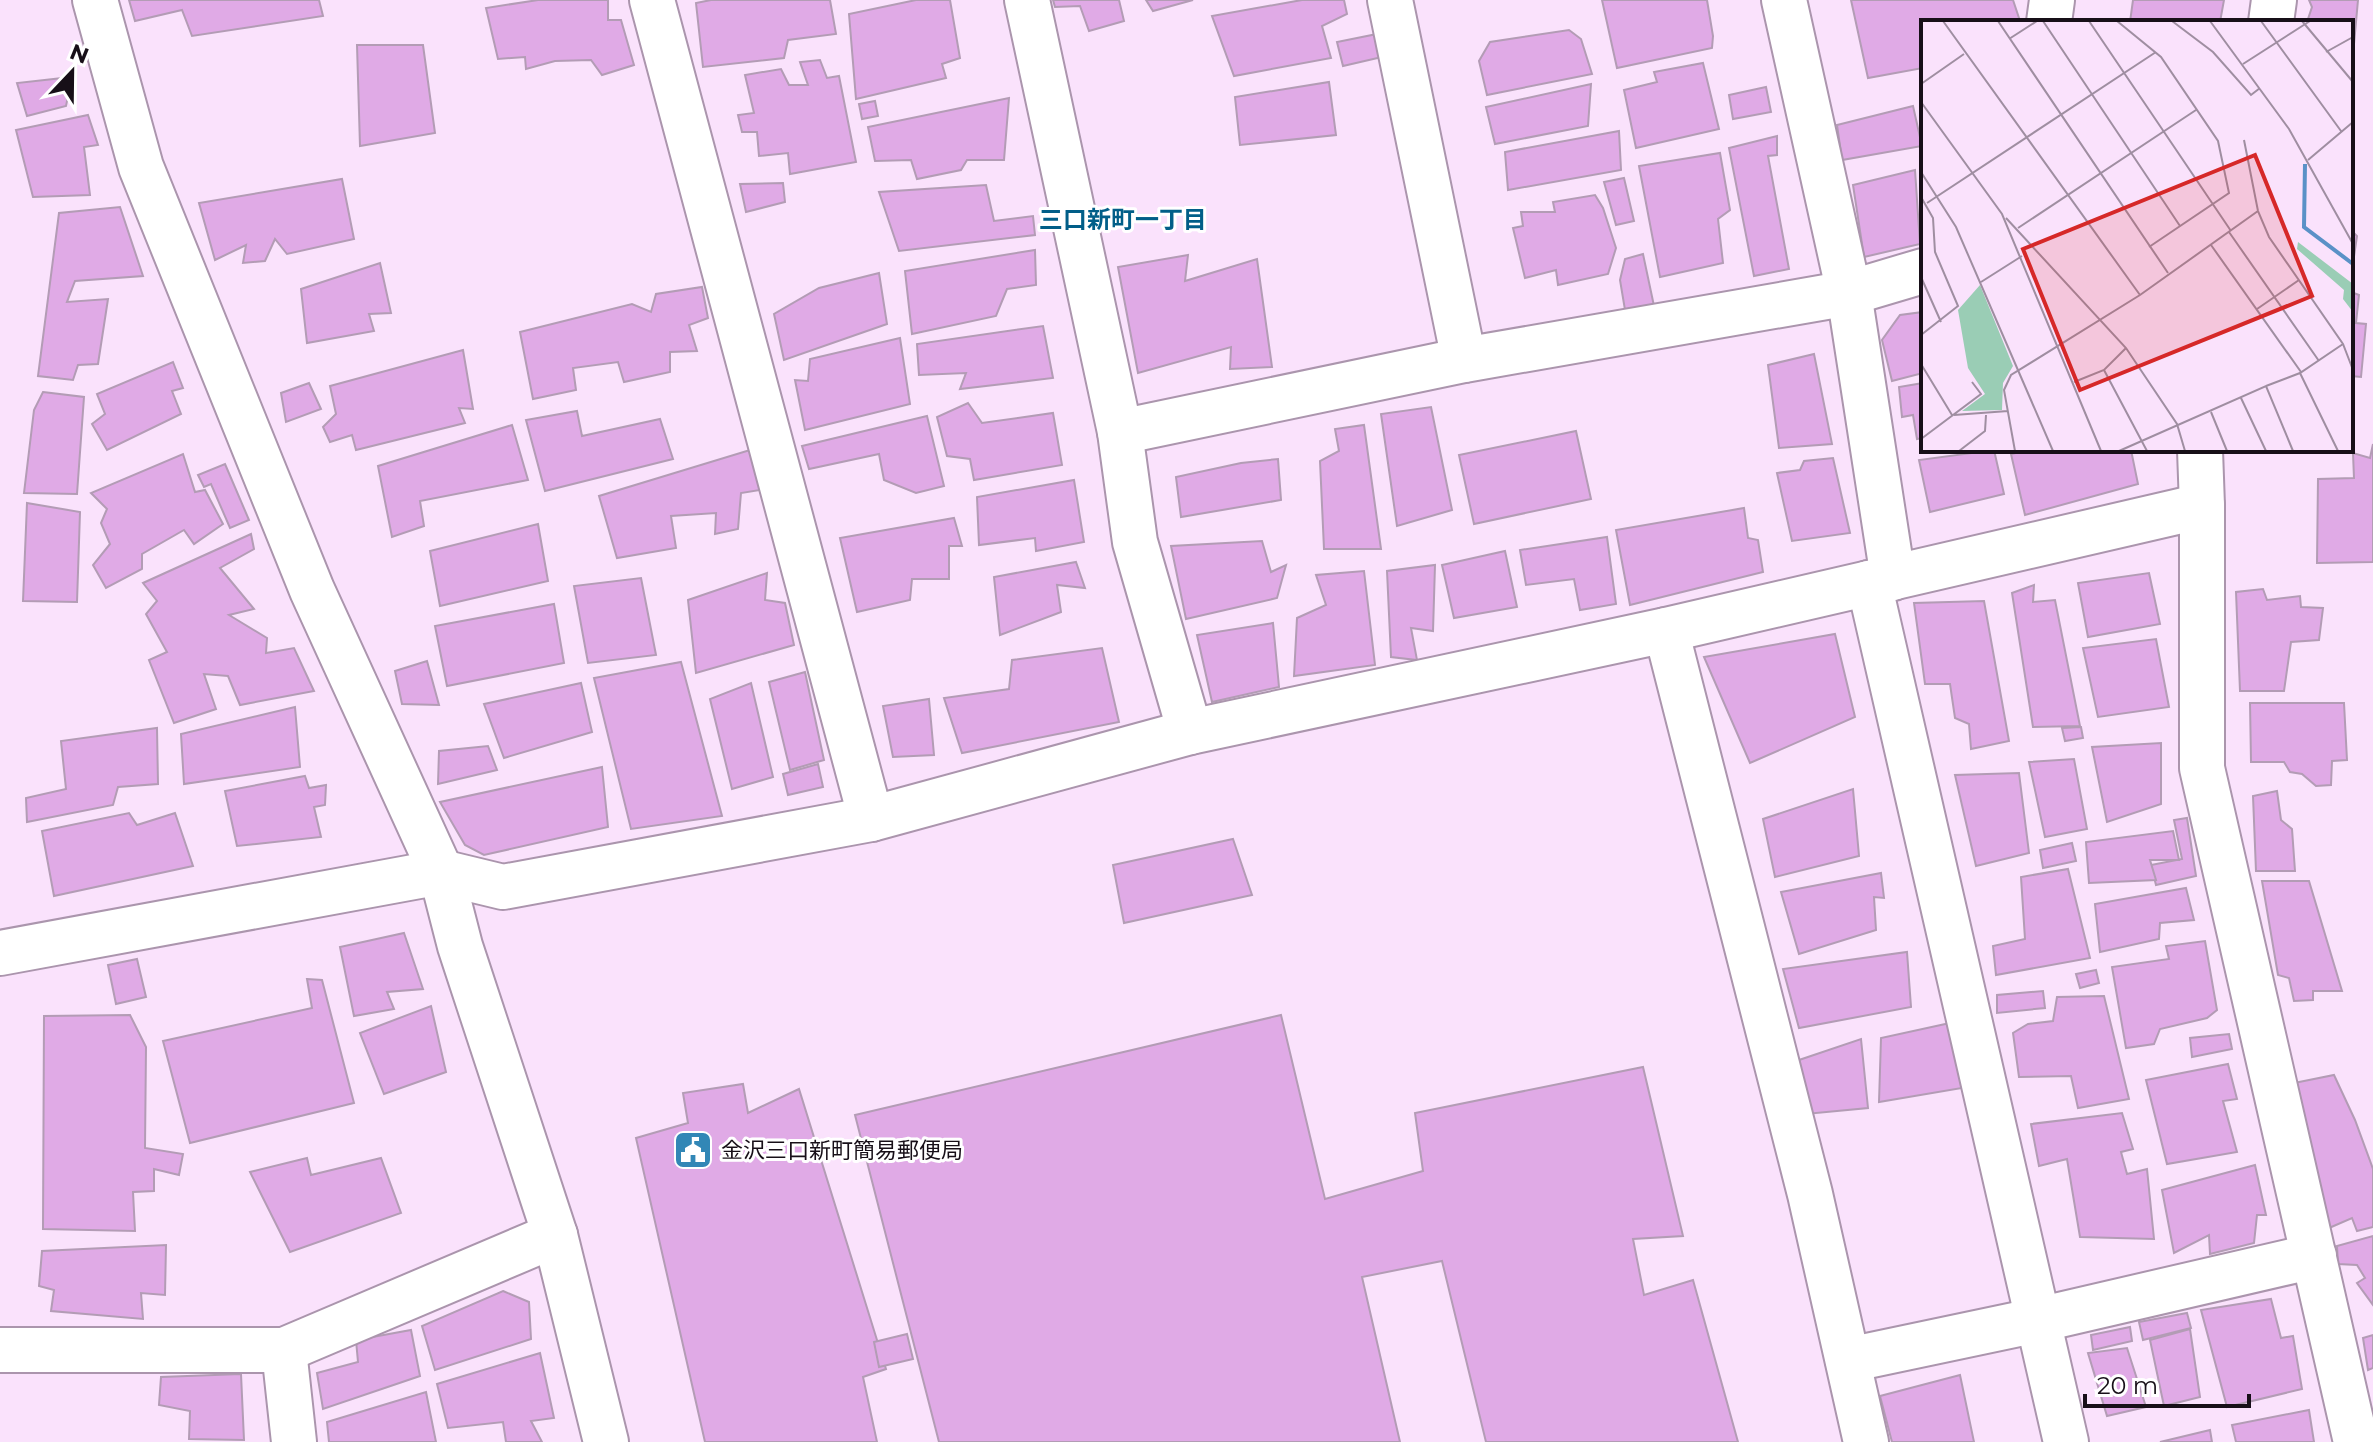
<svg xmlns="http://www.w3.org/2000/svg" width="2373" height="1442" font-family="Montserrat,'Noto Sans JP',sans-serif">
  <style>
    .building { fill: #e0aae6; stroke: #b39cb5; stroke-width: 2 }
    .lines { fill: none; stroke-linecap: round; stroke-linejoin: round }
    .minor-casing { stroke: #ab95ad; stroke-width: 48 }
    .minor { stroke: #fff; stroke-width: 44 }
    .labels { text-anchor: middle; dominant-baseline: central; stroke-width: 6; stroke-linejoin: round; paint-order: stroke }
    .poi-label { font-size: 22px; fill: #170f18; stroke: #fff; text-anchor: start }
    .neighbourhood-label { font-size: 24px; font-weight: bold; fill: #015e88; stroke: #fff }
    .inset-river { fill: none; stroke: #5a91c7; stroke-width: 4 }
    .inset-road { fill: none; stroke: #9f8ea1; stroke-width: 2 }
    .view { fill: #d62828; fill-opacity: 0.15; stroke: #d62828; stroke-width: 4 }
    .inset-edge { fill: none; stroke: #170f18; stroke-width: 4 }
  </style>
  <rect width="100%" height="100%" fill="#fae2fc"/>
  <!-- building -->
  <g class="building">
    <path d="M129,0H319L323,16L192,36L182,10L135,21Z"/>
    <path d="M538,0H608V20H621L634,65L602,75L591,60L555,61L526,69L525,57L498,59L486,8Z"/>
    <path d="M711,0H830L836,34L788,40L784,58L703,67L696,3Z"/>
    <path d="M916,0H950L960,58L942,64L946,78L856,99L849,14Z"/>
    <path d="M1053,0H1119L1124,21L1089,31L1080,6L1055,7Z"/>
    <path d="M1146,0H1193L1153,11Z"/>
    <path d="M1302,0H1344L1347,14L1322,26L1331,58L1234,76L1212,16Z"/>
    <path d="M1602,0H1707L1713,36L1712,48L1617,68Z"/>
    <path d="M1851,0H2013L2020,21L1923,22V68L1868,78Z"/>
    <path d="M2133,0H2224L2220,22H2130Z"/>
    <path d="M2309,0H2358L2351,77V22H2307L2312,7Z"/>
    <path d="M1569,30L1581,39L1592,74L1487,95L1479,61L1490,42Z"/>
    <path d="M1377,34L1382,57L1343,66L1337,42Z"/>
    <path d="M357,45H423L435,133L360,146Z"/>
    <path d="M820,60L827,78L839,76L856,162L790,174L788,153L759,156L757,132H742L738,115L754,113L745,75L781,69L789,85H808L800,62Z"/>
    <path d="M1703,63L1719,129L1636,148L1624,90L1657,82L1654,72Z"/>
    <path d="M72,77L66,106L27,116L17,83Z"/>
    <path d="M1329,82L1336,135L1240,145L1235,97Z"/>
    <path d="M1591,84L1588,126L1495,144L1486,107Z"/>
    <path d="M1766,87L1771,112L1733,119L1729,95Z"/>
    <path d="M1009,98L1004,160H967L961,170L917,179L911,160L875,161L868,127Z"/>
    <path d="M875,101L878,116L862,119L859,104Z"/>
    <path d="M1913,106L1922,146L1842,160L1837,125Z"/>
    <path d="M88,115L98,145L84,147L90,195L33,197L16,130Z"/>
    <path d="M1619,131L1621,170L1508,190L1505,152Z"/>
    <path d="M1777,136V155L1768,156L1789,269L1754,276L1729,148Z"/>
    <path d="M1720,153L1730,210L1718,219L1723,263L1660,277L1639,166Z"/>
    <path d="M1915,170L1920,244L1864,257L1853,185Z"/>
    <path d="M1624,178L1634,221L1616,225L1604,182Z"/>
    <path d="M342,179L354,239L287,254L275,239L265,261L243,263L246,245L215,260L199,203Z"/>
    <path d="M783,183L785,202L746,212L740,184Z"/>
    <path d="M986,185L994,221L1033,216L1035,235L899,251L879,192Z"/>
    <path d="M1595,195L1603,208L1616,248L1608,274L1558,285L1556,270L1525,278L1513,228L1523,226L1521,212H1555L1553,202Z"/>
    <path d="M120,207L143,276L75,281L67,302L108,299L98,364L78,365L73,380L38,376L59,213Z"/>
    <path d="M2351,230L2357,236L2351,277Z"/>
    <path d="M1035,250L1036,285L1007,289L996,316L912,334L905,271Z"/>
    <path d="M1643,254L1654,306L1625,310L1620,280L1625,259Z"/>
    <path d="M1188,255L1185,281L1257,259L1272,367L1230,369L1231,347L1138,373L1118,267Z"/>
    <path d="M380,263L391,313L369,314L374,331L307,343L301,289Z"/>
    <path d="M879,273L887,324L784,360L774,314L819,288Z"/>
    <path d="M702,287L708,318L689,325L697,351L670,352V372L624,382L618,362L573,368L576,390L533,399L520,332L632,304L651,312L656,294Z"/>
    <path d="M2351,292L2359,295L2356,323L2366,324L2361,377L2351,376Z"/>
    <path d="M1923,312V373L1892,381L1882,340L1900,315Z"/>
    <path d="M1043,326L1053,378L960,389L966,373L919,375L917,344Z"/>
    <path d="M900,338L910,404L805,430L795,380L808,381L810,359Z"/>
    <path d="M463,350L473,409L459,408L465,423L356,450L352,435L330,442L323,427L336,414L330,386Z"/>
    <path d="M1814,354L1832,444L1779,448L1768,365Z"/>
    <path d="M173,362L183,388L172,391L181,414L107,450L92,424L105,414L97,394Z"/>
    <path d="M309,383L321,409L286,422L281,393Z"/>
    <path d="M1923,383V438L1917,439L1913,415L1902,417L1899,387Z"/>
    <path d="M43,392L84,397L77,494L24,493L34,410Z"/>
    <path d="M968,403L982,423L1053,413L1062,465L974,480L970,459L947,456L937,417Z"/>
    <path d="M1431,407L1452,510L1397,526L1381,414Z"/>
    <path d="M577,411L582,436L660,419L673,459L545,491L526,420Z"/>
    <path d="M927,416L944,486L916,493L884,480L879,454L809,469L802,446Z"/>
    <path d="M512,425L528,480L420,501L424,526L392,537L378,466Z"/>
    <path d="M1364,425L1381,549H1324L1320,461L1339,451L1335,429Z"/>
    <path d="M1576,431L1591,499L1474,524L1459,455Z"/>
    <path d="M2373,444V562L2317,563L2318,479L2354,478L2353,453L2370,458Z"/>
    <path d="M750,450L760,490L741,493L738,529L715,534L716,513L671,516L676,548L617,558L599,496Z"/>
    <path d="M1994,450L2004,494L1930,512L1919,460Z"/>
    <path d="M2030,450H2131L2138,484L2025,515L2011,454Z"/>
    <path d="M183,454L195,492L205,490L223,524L194,544L184,530L142,554V569L106,588L93,565L110,544L101,523L107,509L91,493Z"/>
    <path d="M1833,458L1850,533L1792,541L1777,473L1800,470L1804,461Z"/>
    <path d="M1278,459L1281,500L1181,517L1176,477L1241,463Z"/>
    <path d="M225,464L249,520L230,528L211,484L204,487L198,475Z"/>
    <path d="M1074,480L1084,542L1036,551L1035,538L979,545L977,497Z"/>
    <path d="M27,503L80,512L77,602L23,601Z"/>
    <path d="M1744,508L1748,538L1758,540L1763,572L1630,605L1616,530Z"/>
    <path d="M954,518L962,546H949V579H912L910,600L857,612L840,538Z"/>
    <path d="M538,524L548,581L440,606L430,551Z"/>
    <path d="M251,534L254,549L220,568L254,609L229,615L267,638L266,653L294,648L314,691L240,705L228,676L204,674L216,709L174,723L149,660L167,652L146,614L157,601L143,583Z"/>
    <path d="M1607,537L1616,604L1580,610L1574,579L1526,585L1520,550Z"/>
    <path d="M1262,541L1271,572L1286,565L1277,598L1186,619L1171,546Z"/>
    <path d="M1505,551L1517,607L1454,618L1442,565Z"/>
    <path d="M1076,562L1085,588L1057,585L1061,612L1000,635L994,577Z"/>
    <path d="M1435,565L1433,631L1411,628L1417,660L1391,657L1387,571Z"/>
    <path d="M1364,571L1375,665L1294,676L1297,618L1326,605L1316,575Z"/>
    <path d="M767,573L765,600L785,603L794,645L696,673L688,600Z"/>
    <path d="M2149,573L2160,624L2088,637L2078,583Z"/>
    <path d="M641,578L656,655L588,663L574,586Z"/>
    <path d="M2034,585L2033,602L2055,600L2080,726L2033,727L2012,593Z"/>
    <path d="M2263,589L2267,600L2300,596L2301,607L2323,608L2319,640L2291,642L2284,691H2240L2236,592Z"/>
    <path d="M1984,601L2009,741L1971,749L1969,724L1955,718L1950,684H1925L1914,603Z"/>
    <path d="M554,604L564,663L447,686L435,626Z"/>
    <path d="M1273,623L1279,687L1212,702L1197,635Z"/>
    <path d="M1835,634L1855,717L1750,763L1704,657Z"/>
    <path d="M2156,639L2169,707L2098,717L2083,648Z"/>
    <path d="M1102,648L1119,722L962,753L944,698L1009,689L1012,660Z"/>
    <path d="M427,661L439,705L402,704L395,671Z"/>
    <path d="M681,662L722,816L631,829L594,678Z"/>
    <path d="M805,672L824,760L790,770L769,682Z"/>
    <path d="M581,683L592,732L504,758L484,704Z"/>
    <path d="M751,683L773,777L732,789L710,699Z"/>
    <path d="M929,699L934,755L893,757L883,706Z"/>
    <path d="M2250,703H2344L2347,760L2332,761L2331,785L2316,786L2302,774L2290,772L2284,762H2251Z"/>
    <path d="M295,707L300,767L184,784L181,734Z"/>
    <path d="M2081,727L2083,738L2065,741L2062,728Z"/>
    <path d="M157,728L158,784L118,787L113,805L27,822L26,798L66,789L61,741Z"/>
    <path d="M2161,743V804L2107,822L2092,747Z"/>
    <path d="M488,746L497,770L438,784L439,751Z"/>
    <path d="M2074,759L2087,829L2045,837L2029,762Z"/>
    <path d="M818,764L823,787L788,795L783,774Z"/>
    <path d="M602,767L608,827L484,855L465,845L440,802Z"/>
    <path d="M2019,773L2029,853L1976,866L1955,775Z"/>
    <path d="M305,776L309,788L326,785L325,805L314,807L321,837L237,846L225,791Z"/>
    <path d="M1853,789L1859,856L1775,877L1763,819Z"/>
    <path d="M2277,791L2281,820L2292,829L2295,871H2256L2253,796Z"/>
    <path d="M129,813L137,825L175,813L193,866L54,896L42,831Z"/>
    <path d="M2187,818L2196,876L2156,885L2151,865L2182,859L2174,820Z"/>
    <path d="M2173,831L2179,860H2150L2156,880L2089,883L2086,842Z"/>
    <path d="M1233,839L1252,895L1124,923L1113,865Z"/>
    <path d="M2072,843L2076,861L2043,868L2040,850Z"/>
    <path d="M2068,869L2090,958L1996,975L1993,946L2025,939L2021,877Z"/>
    <path d="M1881,873L1884,898L1874,897L1876,930L1799,954L1781,892Z"/>
    <path d="M2262,881H2309L2342,991H2313V1000L2294,1001L2289,978L2278,975Z"/>
    <path d="M2186,888L2194,920L2160,923L2159,939L2100,952L2095,904Z"/>
    <path d="M404,933L423,989L387,992L394,1009L354,1016L340,947Z"/>
    <path d="M2205,941L2217,1010L2207,1018L2160,1029L2154,1044L2126,1048L2112,967L2169,959L2166,946Z"/>
    <path d="M1907,952L1911,1007L1799,1028L1783,969Z"/>
    <path d="M137,959L146,997L116,1004L108,965Z"/>
    <path d="M2096,970L2099,983L2080,988L2076,974Z"/>
    <path d="M307,979L322,980L354,1103L190,1143L163,1041L312,1008Z"/>
    <path d="M2043,991L2045,1008L1997,1013V995Z"/>
    <path d="M2104,996L2129,1099L2078,1108L2071,1076L2019,1077L2013,1033L2028,1024L2053,1021L2057,997Z"/>
    <path d="M431,1006L446,1072L384,1094L360,1033Z"/>
    <path d="M130,1015L146,1047L145,1148L183,1154L179,1175L154,1169V1191L133,1192L135,1231L43,1229L44,1016Z"/>
    <path d="M1281,1015L1325,1199L1423,1171L1415,1113L1643,1067L1683,1236L1633,1239L1644,1295L1693,1280L1738,1442H1486L1442,1261L1362,1277L1400,1442H939L855,1115Z"/>
    <path d="M1950,1023L1962,1088L1879,1102L1881,1038Z"/>
    <path d="M2229,1034L2232,1049L2192,1057L2190,1038Z"/>
    <path d="M1861,1039L1868,1108L1806,1114L1799,1060Z"/>
    <path d="M2228,1064L2237,1099L2223,1101L2237,1152L2167,1164L2146,1080Z"/>
    <path d="M2334,1075L2355,1120L2373,1169V1227L2357,1231L2352,1218L2329,1228L2294,1083Z"/>
    <path d="M743,1084L748,1113L799,1089L886,1369L863,1377L877,1442H705L636,1138L688,1123L683,1093Z"/>
    <path d="M2122,1113L2133,1149L2121,1152L2127,1174L2147,1169L2154,1239L2080,1237L2067,1159L2039,1166L2031,1124Z"/>
    <path d="M307,1158L311,1175L381,1158L401,1213L290,1252L250,1172Z"/>
    <path d="M2255,1165L2266,1215H2257L2254,1243L2210,1254L2209,1235L2174,1253L2162,1190Z"/>
    <path d="M2373,1236V1305L2357,1283L2365,1278L2357,1265L2338,1264L2337,1246Z"/>
    <path d="M166,1245L165,1295L141,1293L143,1319L51,1311L54,1290L39,1286L42,1251Z"/>
    <path d="M503,1291L529,1302L531,1339L435,1370L422,1326Z"/>
    <path d="M2271,1299L2281,1338L2293,1336L2302,1389L2227,1407L2201,1310Z"/>
    <path d="M2187,1313L2191,1328L2143,1340L2139,1322Z"/>
    <path d="M2130,1327L2132,1341L2093,1350L2091,1335Z"/>
    <path d="M2190,1329L2200,1397L2164,1406L2150,1340Z"/>
    <path d="M411,1330L420,1376L323,1409L317,1373L358,1362L356,1340Z"/>
    <path d="M907,1334L913,1359L879,1367L874,1342Z"/>
    <path d="M2373,1335V1368L2368,1370L2363,1338Z"/>
    <path d="M2127,1348L2146,1407L2107,1416L2088,1353Z"/>
    <path d="M540,1353L554,1418L531,1421L542,1442H506L503,1422L448,1428L437,1384Z"/>
    <path d="M241,1374L244,1440L189,1439L190,1411L159,1405L161,1377Z"/>
    <path d="M1960,1375L1974,1442H1892L1880,1396Z"/>
    <path d="M426,1392L436,1442H329L327,1422Z"/>
    <path d="M2309,1410L2314,1442H2236L2232,1425Z"/>
    <path d="M2210,1430L2212,1442H2160Z"/>
  </g>
  <g class="lines">
    <!-- minor casing -->
    <g class="minor-casing">
      <g id="minor">
        <path d="M95,0L141,167L312,590L441,872L460,946L555,1235L606,1442"/>
        <path d="M652,0L871,819"/>
        <path d="M1027,0L1120,432L1135,542L1190,732"/>
        <path d="M1390,0L1464,360"/>
        <path d="M1784,0L1849,293L1893,578"/>
        <path d="M2049,22L2052,0"/>
        <path d="M2271,22L2274,0"/>
        <path d="M1120,432L1464,360L1849,293L1923,271"/>
        <path d="M2200,450L2202,506"/>
        <path d="M1869,583L2066,1442"/>
        <path d="M1666,630L1810,1194L1866,1442"/>
        <path d="M0,953L441,872L503,887L871,819L1190,732L1666,630L2202,506V768L2356,1442"/>
        <path d="M0,1350H284L555,1235"/>
        <path d="M284,1350L294,1442"/>
        <path d="M1848,1360L2038,1320L2314,1256"/>
      </g>
    </g>
    <!-- minor -->
    <use href="#minor" class="minor"/>
  </g>
  <!-- icons -->
  <defs>
    <g id="civic-square" transform="scale(2)"><rect x="-9" y="-9" width="18" height="18" rx="4" fill="#3287b6" stroke="#fff"/><path d="M-.6-6.5H3V-4.5H.6V-3L4-1V1h2V6H-6V1h2V-1L-.6-3ZM-1.2 2.5V6h2.4V2.5Z" fill="#fff"/></g>
  </defs>
  <g fill-rule="evenodd">
    <use href="#civic-square" x="693" y="1150"/>
  </g>
  <g class="labels">
    <!-- poi labels -->
    <g class="poi-label">
      <text x="721" y="1150">金沢三口新町簡易郵便局</text>
    </g>
    <!-- neighbourhood labels -->
    <g class="neighbourhood-label">
      <text x="1123" y="219">三口新町一丁目</text>
    </g>
  </g>
  <!-- overview -->
  <g transform="translate(1921 20)">
    <rect width="432" height="432" fill="#fae2fc"/>
    <path d="M377,222L432,264V292L422,279L423,270L376,229ZM59,265L92,346L82,363L81,390L41,391L64,374L47,348L37,290Z" fill="#9acdb5"/>
    <path class="inset-river" d="M384,144L383,207L432,244"/>
    <path class="inset-road" d="M22,1L219,275M77,1L247,253M122,1L259,206M168,1L310,211M196,1L240,37L297,121L308,173L228,227M251,1L292,32L330,75L339,68M289,1L368,109L432,224M340,1L420,111M381,1L432,62M88,19L116,1M405,32L432,17M322,44L389,1M0,64L43,34M0,82L81,194L180,431M323,120L337,191M387,140L432,102M0,152L35,207L132,431M0,177L12,198L14,232L37,286L0,315M6,183L235,32M85,198L205,328L256,404L264,431M97,208L275,90M308,212L398,341M290,225L380,352M0,257L20,302M60,262L101,236M336,289L378,260M0,344L31,395M183,350L226,431M379,353L417,431M153,362L183,350L205,328M345,366L379,353L422,324M320,378L345,431M290,392L306,431M33,395L87,391M0,419L60,374L51,362M38,431L64,411L65,395M94,431L83,370L90,355L219,275L337,191L348,217L422,324L432,350M198,431L345,366L372,431"/>
    <path class="view" d="M334,135L391,276L159,370L102,229Z"/>
    <rect width="432" height="432" class="inset-edge"/>
  </g>
  <!-- north arrow -->
  <g transform="translate(72 72) rotate(22)" stroke="#ffffff" stroke-width="6" paint-order="stroke">
  <path d="M0-6L14 30L0 20L-14 30Z" fill="#170f18"/>
  <text y="-12" font-size="22" font-weight="bold" text-anchor="middle" fill="#170f18">N</text>
  </g>
  <!-- scale -->
  <path d="M2085 1394v12h164v-12" fill="none" stroke="#170f18" stroke-width="4"/>
  <text x="2097" y="1394" font-size="24" fill="#170f18" stroke="#ffffff" stroke-width="6" paint-order="stroke">20 m</text>
</svg>
